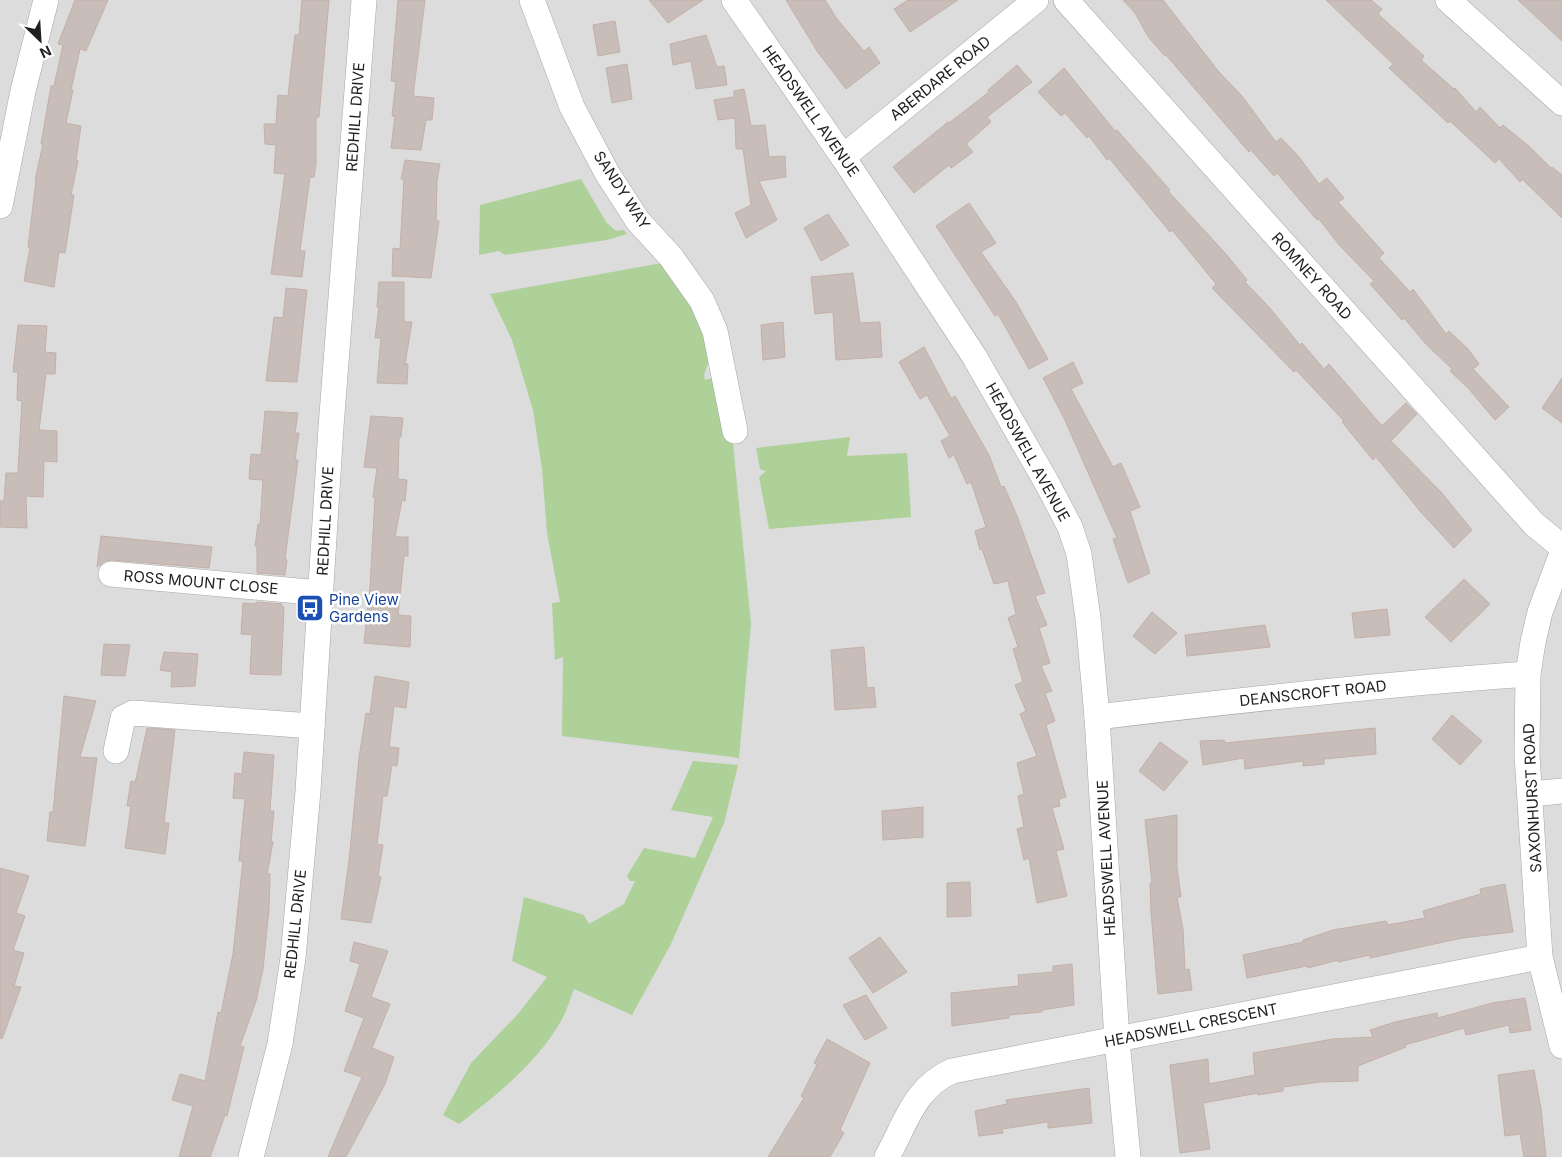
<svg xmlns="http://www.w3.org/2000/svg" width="1562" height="1157" font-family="Inter,sans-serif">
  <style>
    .residential { fill: #dddcdc }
    .forest { fill: #add198 }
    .building { fill: #c8bdb8; stroke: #c3b0a6 }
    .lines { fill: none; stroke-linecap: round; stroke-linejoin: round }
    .minor-casing { stroke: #a6a6a6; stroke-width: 26 }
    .minor { stroke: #fff; stroke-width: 25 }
    .labels { text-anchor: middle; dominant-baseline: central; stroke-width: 5; stroke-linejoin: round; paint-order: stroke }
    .street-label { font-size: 15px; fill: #1f1f1f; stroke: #fff }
    .transit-label { font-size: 15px; fill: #164399; stroke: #fff; text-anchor: start }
  </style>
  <rect width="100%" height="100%" fill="#f0ebe5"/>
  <!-- residential -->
  <rect class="residential" x="0" y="0" width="1562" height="1157"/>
  <!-- forest -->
  <g class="forest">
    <path d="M581,179L606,222L616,231L624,230L627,234L607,240L505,255L499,251L479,255L480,205Z"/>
    <path d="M662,263L698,315L710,357L704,375L705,380L726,374L751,624L739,758L562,736L563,657L555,660L552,603L560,602L547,533L542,469L533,410L512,340L490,294Z"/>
    <path d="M850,437L847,456L907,453L911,517L769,529L759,477L766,471L760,469L756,448Z"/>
    <path d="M693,761L738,765L724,823L671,944L632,1015L574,989C570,999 567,1011 561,1021C537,1063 497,1095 459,1124L443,1115L471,1063L518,1014L547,977L512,961L524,897L584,915L589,924L624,904L635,881H630L627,876L644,848L695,858L713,817L671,810Z"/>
  </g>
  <!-- building -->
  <g class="building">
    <path d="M75,0H108L86,51L80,49L71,90H73L66,123L81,126L76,160L78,161L71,195H74L65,253L59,252L54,287L24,281L30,248L28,247L36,180H35L43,144H41L51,86H54L63,45L58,44Z"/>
    <path d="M302,0H329L319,117H316V164L314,177H310L300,251H305L302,277L271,274L285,174L274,173L276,145L265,144L264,124H276L278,95L288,96L295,35H299Z"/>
    <path d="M398,0H425L413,96L434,98L432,120H426L421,150L391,148L395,116H392L396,82L391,81Z"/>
    <path d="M649,0H703L668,23Z"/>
    <path d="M786,0H825L837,19L864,51L869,47L880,63L846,89L817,51Z"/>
    <path d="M908,0H958L910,32L894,9Z"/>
    <path d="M1123,0H1163L1219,72L1242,96L1276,142L1281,138L1299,157L1319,184L1327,178L1344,198L1338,202L1384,253L1379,258L1410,292L1413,289L1446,334L1449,331L1468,349L1479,364L1473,369L1509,407L1495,420L1468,388L1450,371L1452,369L1425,343L1404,318L1402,320L1370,284L1374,281L1340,246L1318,218L1317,220L1277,173L1274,176L1251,150L1249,152L1166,55L1165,56L1149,38L1135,13Z"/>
    <path d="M1326,0H1371L1382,9L1378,14L1424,56L1421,60L1454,89L1455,88L1476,112L1480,107L1500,128L1503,125L1531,148L1551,168L1552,167L1562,175V218L1522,179L1520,182L1499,159L1495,163L1450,121L1448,123L1389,68L1393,64Z"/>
    <path d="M1518,0H1562V41Z"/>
    <path d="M615,21L620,52L598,56L593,25Z"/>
    <path d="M706,35L717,67L724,66L727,85L696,89L691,61L673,65L670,44Z"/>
    <path d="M627,64L632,99L612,103L606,68Z"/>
    <path d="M1017,65L1032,82L987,117L991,122L966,144L973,152L951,168L949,165L914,193L893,167L948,122L949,123L989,92L988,90Z"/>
    <path d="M1064,68L1115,131L1117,130L1170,190L1168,191L1226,254L1247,280L1245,282L1269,307L1300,345L1302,343L1324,369L1329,364L1382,426L1406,403L1417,414L1391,441L1441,492L1472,530L1454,548L1420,511L1376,457L1373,460L1342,422L1344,421L1296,370L1294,372L1212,288L1216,284L1172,230L1170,232L1109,158L1107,160L1089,136L1087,138L1065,113L1061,116L1038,92Z"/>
    <path d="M744,89L751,126L765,125L769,157L785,156L786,177L759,181L777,220L746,238L735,213L751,205L743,149H736L735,118L718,120L714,100L734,97V91Z"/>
    <path d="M405,160L440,164L437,180L436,221H439L431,278L392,276L393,248L400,249L404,179H401Z"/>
    <path d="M969,203L996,243L981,252L1016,302L1048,359L1029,369L998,314L995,316L936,226Z"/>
    <path d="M828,214L849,245L821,261L804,228Z"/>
    <path d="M853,273L860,323L880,322L882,357L836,360L833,312L815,314L811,277Z"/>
    <path d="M379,282H404V322H412L405,364H408L407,384L377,383L381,338H375L379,307H377Z"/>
    <path d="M286,288L307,290L297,382L266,381L274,317L283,318Z"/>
    <path d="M783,322L785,357L763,360L761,325Z"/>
    <path d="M18,325L47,326L45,352L56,353L55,374H46L39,430L57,431V462L44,461L43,497L26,496L27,528L0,527V501H4L6,473H18L22,401L17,400L18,372H13Z"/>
    <path d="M924,347L951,398L955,396L989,455L1001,487L1004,486L1017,516L1045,593L1035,596L1047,625L1039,628L1050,663L1041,666L1052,691L1045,693L1055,721L1046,725L1066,797L1059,799L1060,806L1052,808L1064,849L1056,851L1067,896L1037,903L1029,858L1024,860L1017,829L1024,827L1018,796L1024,794L1017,763L1037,756L1020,714L1026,711L1015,685L1023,682L1013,649L1018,647L1008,618L1016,614L1008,581L994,584L982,549L980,550L975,531L986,527L971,482L967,484L954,455L949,458L941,441L950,436L927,395L920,399L899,362Z"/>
    <path d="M1073,362L1083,383L1071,389L1113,467L1121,463L1140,507L1130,511L1150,573L1128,583L1113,539L1117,538L1064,418L1043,378Z"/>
    <path d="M1562,378V423L1542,408Z"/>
    <path d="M265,411L298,413L295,433H299L295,460H298L285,559L287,560L285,575L257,573V546H255L258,524L260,525L263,480L249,479L251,454L261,455Z"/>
    <path d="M371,416L403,418L401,437H399L398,479L407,480L405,501L402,500L395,537H408V556H404L398,615L411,616L410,647L364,643L370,587L375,497H373L377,468L364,467Z"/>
    <path d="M101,536L212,547L209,568L112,560L105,561L97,567Z"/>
    <path d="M1464,579L1490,604L1451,642L1425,617Z"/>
    <path d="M256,602L282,604L281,606L284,607L281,675L250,674L252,635L241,634L243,603L256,604Z"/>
    <path d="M1387,609L1390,635L1355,638L1352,613Z"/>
    <path d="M1152,612L1177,633L1155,654L1133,636Z"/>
    <path d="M1265,625L1270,647L1187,656L1185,635Z"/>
    <path d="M104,644L130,645L125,676L101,675Z"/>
    <path d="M864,647L867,688L874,687L876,707L835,710L831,650Z"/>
    <path d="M164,652L198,654L195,686L171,687L172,672L160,670Z"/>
    <path d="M375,676L409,682L406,708L394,706L389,747L399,748L397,766L392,765L387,796H383L377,844L383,845L378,876L381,877L371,923L341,919L349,861L359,758L366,713L370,714Z"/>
    <path d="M64,696L96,701L80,757L97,758L85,846L47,841L50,812H53Z"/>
    <path d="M1452,715L1482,741L1460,765L1432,739Z"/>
    <path d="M147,728L175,730L164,823H169L165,854L125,848L131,806H127L131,781L135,782L136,779Z"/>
    <path d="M1375,728L1376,754L1324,759V764L1303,766V761L1245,769L1244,758L1203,765L1200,741L1224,740L1225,743Z"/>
    <path d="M1160,742L1188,762L1164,791L1139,771Z"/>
    <path d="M244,752L274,755L270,811H274L271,842H273L267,874H270L269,909L263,969L256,1001L240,1046L244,1047L227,1116L225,1115L210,1157H179L193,1106L172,1100L180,1074L205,1081L218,1012L221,1013L233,954L243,861H239L245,799L233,798L235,773L242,774Z"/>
    <path d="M923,807V837L883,840L882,811Z"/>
    <path d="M1177,815V868L1181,897H1177L1183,929L1185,970L1189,969L1192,990L1158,994L1151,912L1150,883L1152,882L1145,820Z"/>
    <path d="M0,868L29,876L16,913L25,916L13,950L24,953L14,986L21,987L2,1039L0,1038Z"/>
    <path d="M970,882L971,916L947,917V883Z"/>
    <path d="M1505,884L1513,932L1462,938L1370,958V955L1338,962V960L1308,968L1307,966L1247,978L1243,955L1303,942V940L1333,930L1386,921L1388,925L1425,918L1423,911L1481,894L1480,889Z"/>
    <path d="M880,937L907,972L873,993L849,958Z"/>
    <path d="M354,942L388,951L371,997L390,1004L372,1048L394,1057L385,1084L346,1157H328L362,1077L344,1071L364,1018L345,1011L360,964L350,961Z"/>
    <path d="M1072,964L1074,1005L1042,1010V1012L1009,1015V1018L952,1026L951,993L1019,986L1018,975L1053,972V966Z"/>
    <path d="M866,995L887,1028L865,1040L843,1005Z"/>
    <path d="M1525,998L1531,1030L1510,1033L1509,1025L1466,1035L1464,1028L1405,1045L1406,1047L1358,1066V1081L1320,1082L1283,1087V1091L1258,1095V1093L1203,1103L1210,1149L1180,1153L1170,1065L1208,1059L1209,1084L1255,1075L1253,1053L1333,1039L1373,1037L1370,1030L1395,1022L1437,1013L1438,1018L1492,1003Z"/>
    <path d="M827,1039L870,1063L840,1130L844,1133L830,1157H768L804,1098L801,1096L817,1065L814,1063Z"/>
    <path d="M1534,1070L1541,1109L1546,1157H1524L1520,1134L1505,1136L1498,1075Z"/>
    <path d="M1089,1088L1092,1123L1048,1128V1122L1002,1129L1003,1133L979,1136L975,1111L1007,1104L1006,1100Z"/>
  </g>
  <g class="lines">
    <!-- minor casing -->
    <g class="minor-casing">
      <g id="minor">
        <path d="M532,0L572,107L607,173L638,221L671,257L702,301L715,331L735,431"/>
        <path d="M734,0L843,157L974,356L1047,483L1070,527L1079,554L1088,618L1097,717L1117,1040L1128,1157"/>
        <path d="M1066,0L1534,524L1562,547"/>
        <path d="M1448,0L1562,103"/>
        <path d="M843,157L1036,0"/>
        <path d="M0,206L23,91L46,0"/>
        <path d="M1562,553L1540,612L1533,642L1528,674L1527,755L1540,957L1562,1046"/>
        <path d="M111,574L321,593"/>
        <path d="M1097,717C1241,700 1384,684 1528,674"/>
        <path d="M116,751L123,718L133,713L312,726"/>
        <path d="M1531,794L1562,791"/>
        <path d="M251,1157L280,1044L293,958L308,791L331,427L364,0"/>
        <path d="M887,1157C906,1123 914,1088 952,1071L1540,957"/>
      </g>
    </g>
    <!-- minor -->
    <use href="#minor" class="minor"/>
  </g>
  <!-- icons -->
  <defs>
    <g id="bus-square" transform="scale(1.4375)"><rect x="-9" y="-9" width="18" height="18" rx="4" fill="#1a4fb4" stroke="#fff"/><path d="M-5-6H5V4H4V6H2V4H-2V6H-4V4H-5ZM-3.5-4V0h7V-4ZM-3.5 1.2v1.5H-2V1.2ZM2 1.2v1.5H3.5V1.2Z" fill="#fff"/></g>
  </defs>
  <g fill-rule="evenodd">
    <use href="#bus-square" x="310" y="608"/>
  </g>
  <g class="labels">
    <!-- street labels -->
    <g class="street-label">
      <text transform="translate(940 78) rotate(-39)">ABERDARE ROAD</text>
      <text transform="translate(811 111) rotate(55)">HEADSWELL AVENUE</text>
      <text transform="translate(355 117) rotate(-86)">REDHILL DRIVE</text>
      <text transform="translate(622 190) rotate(57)">SANDY WAY</text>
      <text transform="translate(1312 276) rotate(48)">ROMNEY ROAD</text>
      <text transform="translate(1028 452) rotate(61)">HEADSWELL AVENUE</text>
      <text transform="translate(325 521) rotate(-87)">REDHILL DRIVE</text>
      <text transform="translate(201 582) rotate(5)">ROSS MOUNT CLOSE</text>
      <text transform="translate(1313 693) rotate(-6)">DEANSCROFT ROAD</text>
      <text transform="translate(1532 798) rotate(-93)">SAXONHURST ROAD</text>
      <text transform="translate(1106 858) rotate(-93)">HEADSWELL AVENUE</text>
      <text transform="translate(295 924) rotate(-84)">REDHILL DRIVE</text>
      <text transform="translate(1191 1025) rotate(-11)">HEADSWELL CRESCENT</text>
    </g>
    <!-- transit labels -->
    <g class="transit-label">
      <text x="329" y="599">Pine View<tspan x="329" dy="17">Gardens</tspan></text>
    </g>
  </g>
  <!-- north arrow -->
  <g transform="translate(40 40) rotate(155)" stroke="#ffffff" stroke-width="4" paint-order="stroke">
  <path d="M0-4L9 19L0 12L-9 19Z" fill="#1f1f1f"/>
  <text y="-8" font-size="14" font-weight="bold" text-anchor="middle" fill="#1f1f1f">N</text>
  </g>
</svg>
